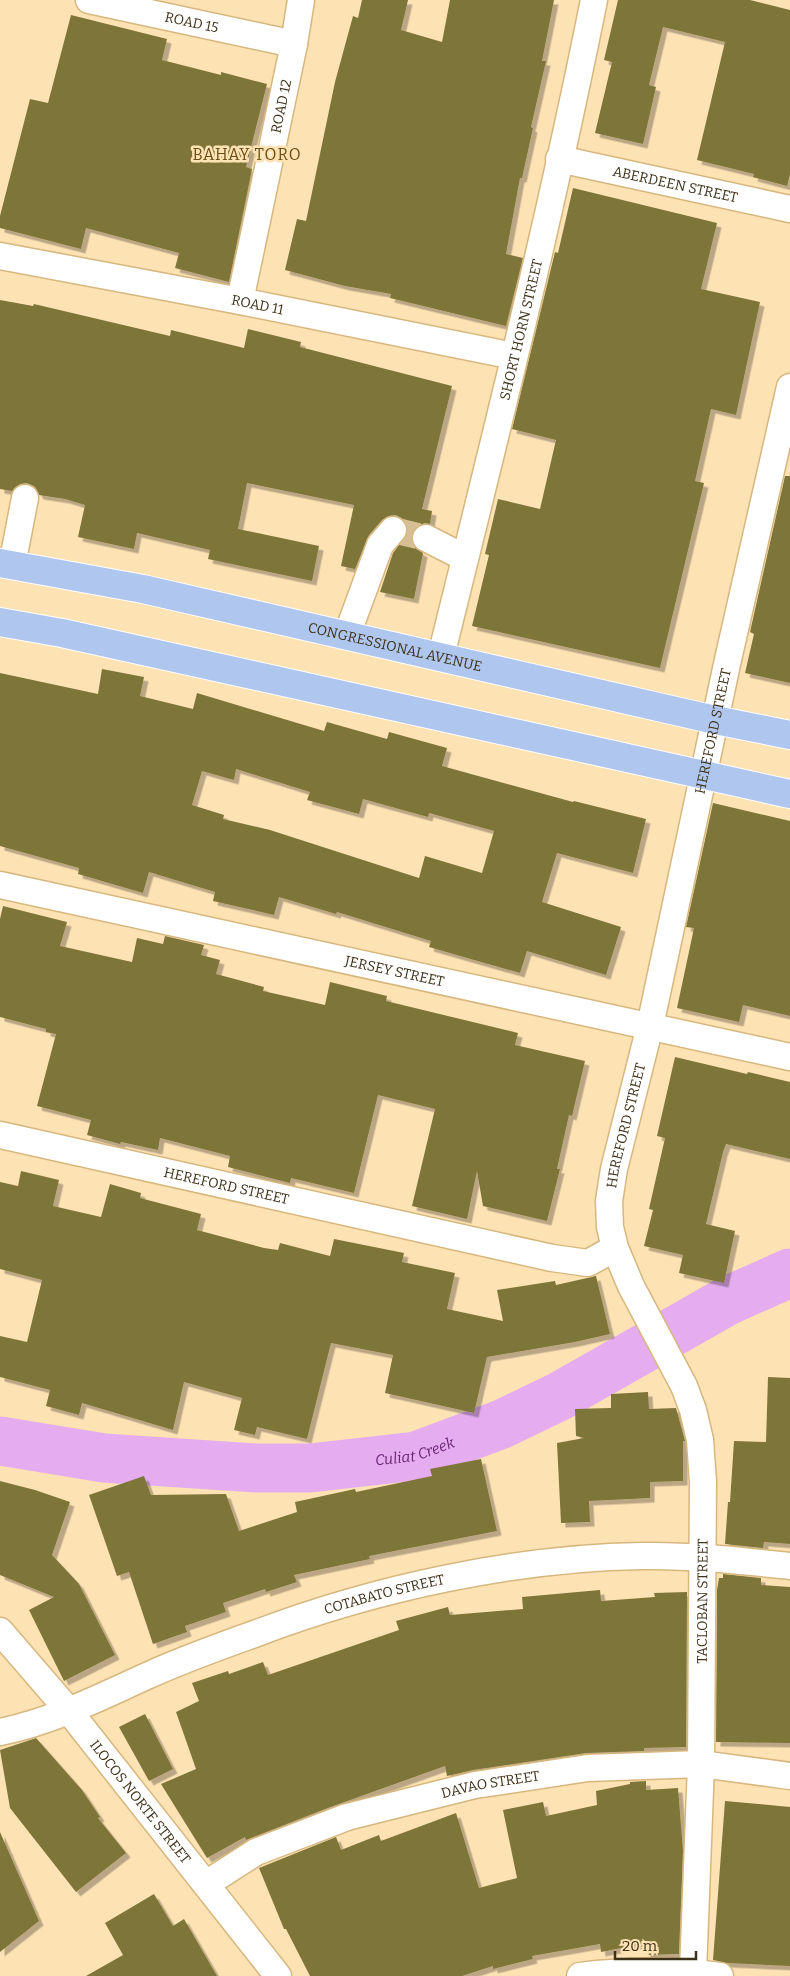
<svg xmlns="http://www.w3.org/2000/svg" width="790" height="1976" font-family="Bitter,serif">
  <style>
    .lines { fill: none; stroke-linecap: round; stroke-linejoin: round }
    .river { stroke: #e5acef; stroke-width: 49 }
    .building { fill: #7e7538; fill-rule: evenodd; filter: url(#shadow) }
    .minor-tunnel { stroke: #d7bf95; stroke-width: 26; stroke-dasharray: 26 13; stroke-linecap: butt }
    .minor-casing { stroke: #d7b77e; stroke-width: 29 }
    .major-casing { stroke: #fff; stroke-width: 30 }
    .minor { stroke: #fff; stroke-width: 26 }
    .major { stroke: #afc6ee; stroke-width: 28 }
    .labels { text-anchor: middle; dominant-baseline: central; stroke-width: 5; stroke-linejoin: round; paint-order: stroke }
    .street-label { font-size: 14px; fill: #3e3119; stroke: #fde2b4 }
    .water-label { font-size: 15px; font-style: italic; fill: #682675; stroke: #fde2b4 }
    .quarter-label { font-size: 16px; letter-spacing: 1px; fill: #6b4e13; stroke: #fde2b4 }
  </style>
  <defs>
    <filter id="shadow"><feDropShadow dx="4.5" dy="4.5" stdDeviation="0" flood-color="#0004"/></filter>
  </defs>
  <rect width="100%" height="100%" fill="#fde2b4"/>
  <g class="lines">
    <!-- river -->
    <path class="river" id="s1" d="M0,1441L104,1458L257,1468H310L416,1456L502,1424L560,1396L729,1300L790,1273"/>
  </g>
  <!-- building -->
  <g class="building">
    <path d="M362,0H408L401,30L442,42L450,0H554L542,61H546L531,127L533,128L522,178H520L506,254L523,258L506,326L390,298L391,294L345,286L285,270L297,219L306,221L335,82L353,16L358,18Z"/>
    <path d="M618,0H750L790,10V174L787,186L753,177L754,174L697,160L725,42L663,27L649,85L656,87L643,144L595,133L612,62L604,60Z"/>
    <path d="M71,15L167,39L162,60L221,75V72L267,84L246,167L252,169L229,282L175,268L179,253L86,228L81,249L0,228V216L30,99L48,103Z"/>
    <path d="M573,188L717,223L701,289L760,302L736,415L711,409L695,481L704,483L660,668L472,626L489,555L485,554L498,499L540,509L556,440L512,429L555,252L558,253Z"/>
    <path d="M0,300L33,306L34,304L170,336L171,330L244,348L248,329L301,342L300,347L452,386L422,509L432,511L430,524L425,523L417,526L413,531L411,538L414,547L423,553L414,599L380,592L393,553L408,533L407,525L403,519L396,515L389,516L382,520L369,535L355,569L341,566L354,505L247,483L238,529L319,546L312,581L208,559L210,550L137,533L134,549L78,537L85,505L65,499L39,495L35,487L27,483L20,484L12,491L0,489Z"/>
    <path d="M785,476H790V683L745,673L754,634L750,632Z"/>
    <path d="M102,669L144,677L140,696L193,709L197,693L324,731L327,722L387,739L389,732L447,748L442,766L573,802L574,801L646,819L633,873L557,853L542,902L621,927L606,975L527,951L520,973L429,947L431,941L337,912L336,914L279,897L274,915L213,901L215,892L149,872L143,893L78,874L79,868L0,846V673L98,694ZM236,769L310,792L307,800L359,814L363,799L428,817L429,813L494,831L482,873L425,856L419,878L270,830L223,819L224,815L192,805L202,771L234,780Z"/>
    <path d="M713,803L790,821V1016L743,1005L739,1022L677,1008L694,928L686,927Z"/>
    <path d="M3,906L67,922L60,946L132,962L137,938L163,944L165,936L204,945L201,955L220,960L216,974L264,987L263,991L325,1005L330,982L387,996L386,1001L518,1033L515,1045L585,1061L572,1116L569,1115L557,1169H560L547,1221L483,1206L477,1171L467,1219L412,1206L435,1109L378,1095L354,1193L291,1178L290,1183L228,1167L230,1156L160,1138L158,1150L121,1142L120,1144L87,1135L91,1120L37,1106L56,1034L46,1032V1029L0,1017V919Z"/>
    <path d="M675,1057L747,1074L748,1072L790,1082V1159L726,1144L723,1152L706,1224L735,1231L724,1283L679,1273L683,1255L644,1246L653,1210L649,1209L665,1138L657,1136Z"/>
    <path d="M21,1171L59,1180L53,1206L101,1217L110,1184L141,1193L140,1198L201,1214L197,1230L264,1248L278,1250L280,1243L330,1256L334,1239L404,1253L402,1262L455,1273L447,1309L503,1321L497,1290L555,1281L556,1285L596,1276L610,1334L575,1342L487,1357L474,1413L385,1393L393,1355L331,1343L307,1439L257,1427L255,1435L234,1430L242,1398L184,1382L173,1430L82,1403L79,1415L46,1406L50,1390L0,1377V1336L27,1342L42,1280L0,1269V1182L18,1186Z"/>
    <path d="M768,1377L790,1378V1544L764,1542L763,1548L725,1544L728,1502H730L734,1441L766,1442Z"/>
    <path d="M648,1392L649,1409L676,1408L685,1441H683V1481L650,1482V1498L589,1501L590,1522L561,1523L557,1443L584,1438L576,1436L575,1409L611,1408V1394Z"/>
    <path d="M481,1459L497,1531L369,1556L370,1559L294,1575L297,1582L266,1592L265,1589L223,1603L226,1612L185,1626L187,1632L153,1644L129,1572L117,1576L89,1495L144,1476L151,1495L226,1494L239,1531L297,1512L295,1502L355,1489L356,1492L432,1476L430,1469Z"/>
    <path d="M0,1481L35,1490L70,1502L52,1555L79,1584L115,1655L64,1681L29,1610L54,1597L0,1575Z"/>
    <path d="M723,1574L761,1578V1585L790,1587V1743L716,1742L717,1590L719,1578H723Z"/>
    <path d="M600,1590L601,1601L655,1597L654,1593L687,1592L686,1747L644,1748V1751L586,1753L473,1770L447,1776L445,1766L325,1809L246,1840L245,1837L207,1858L161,1784L196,1769L176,1712L199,1701L192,1683L228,1671L229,1674L263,1662L268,1675L399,1630L396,1621L448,1607L450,1615L523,1609L522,1597Z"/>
    <path d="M145,1714L173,1769L149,1781L119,1727Z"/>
    <path d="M36,1738L82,1790L100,1817L98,1818L126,1853L76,1892L10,1808L0,1750Z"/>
    <path d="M646,1781V1790L678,1788L683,1851L679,1954L646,1955V1943L601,1952L600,1944L532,1956L533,1959L493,1969V1966L462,1976H310L286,1929H284L259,1868L336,1837L341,1850L379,1835L381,1841L456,1813L479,1888L517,1878L503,1810L543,1802L546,1816L597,1805L596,1791L630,1784V1782Z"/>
    <path d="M725,1801L790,1807V1966L727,1963L713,1960Z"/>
    <path d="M0,1832L39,1921L0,1952Z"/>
    <path d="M154,1894L173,1926L184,1919L217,1976H86L123,1955L105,1923Z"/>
  </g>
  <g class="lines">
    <!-- minor-tunnel -->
    <path class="minor-tunnel" d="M393,530L426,538"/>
    <!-- minor casing -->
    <g class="minor-casing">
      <g id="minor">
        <path id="s2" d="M89,0L294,44"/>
        <path id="s3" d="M559,159L790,209"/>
        <path id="s4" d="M0,256L240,301L514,356"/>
        <path id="s5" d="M240,301L294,44L301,0"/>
        <path d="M426,538L465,558"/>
        <path d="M12,565L25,498"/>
        <path d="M347,635L380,545L393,530"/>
        <path id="s6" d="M441,656C495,438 550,220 594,0"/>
        <path id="s7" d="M0,885L790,1057"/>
        <path id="s8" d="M0,1135L552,1258L588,1263L615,1248"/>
        <path id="s9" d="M0,1631L69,1711L278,1976"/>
        <path id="s10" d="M0,1732C54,1721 100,1697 149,1675C184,1659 221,1646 257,1633C376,1588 515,1558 642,1556C689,1555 743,1561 790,1566"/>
        <path id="s11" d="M206,1884L256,1852L347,1817L475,1785L588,1768L701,1764L790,1776"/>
        <path id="s12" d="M693,1972L701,1764L703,1482L700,1440L693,1410L684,1386L631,1286L615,1248L610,1227L609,1201L614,1169L650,1026L727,664L790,387"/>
        <path d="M580,1976C624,1970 676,1970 720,1976"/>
      </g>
    </g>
    <!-- major casing -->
    <g class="major-casing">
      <g id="major">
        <path id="s13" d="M0,563L143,589L715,720L790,735"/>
        <path d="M0,622L62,633L790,794"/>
      </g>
    </g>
    <!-- minor -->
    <use href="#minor" class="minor"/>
    <!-- major -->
    <use href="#major" class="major"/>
  </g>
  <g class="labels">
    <!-- street labels -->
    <g class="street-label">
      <text stroke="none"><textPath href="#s2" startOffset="105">ROAD 15</textPath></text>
      <text stroke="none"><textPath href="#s5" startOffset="199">ROAD 12</textPath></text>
      <text stroke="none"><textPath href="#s3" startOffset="119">ABERDEEN STREET</textPath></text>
      <text stroke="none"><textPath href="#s4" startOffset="262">ROAD 11</textPath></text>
      <text stroke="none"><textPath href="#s6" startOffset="336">SHORT HORN STREET</textPath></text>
      <text stroke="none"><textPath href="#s13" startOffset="404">CONGRESSIONAL AVENUE</textPath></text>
      <text stroke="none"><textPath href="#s12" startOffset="1272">HEREFORD STREET</textPath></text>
      <text stroke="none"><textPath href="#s7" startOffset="404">JERSEY STREET</textPath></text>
      <text stroke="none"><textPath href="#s12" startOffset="868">HEREFORD STREET</textPath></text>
      <text stroke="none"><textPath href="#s8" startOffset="232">HEREFORD STREET</textPath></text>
      <text stroke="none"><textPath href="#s10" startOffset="409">COTABATO STREET</textPath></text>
      <text stroke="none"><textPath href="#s12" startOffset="371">TACLOBAN STREET</textPath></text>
      <text stroke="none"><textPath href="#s11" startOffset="304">DAVAO STREET</textPath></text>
      <text stroke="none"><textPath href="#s9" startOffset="221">ILOCOS NORTE STREET</textPath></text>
    </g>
    <!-- water labels -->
    <g class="water-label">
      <text stroke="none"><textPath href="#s1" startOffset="418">Culiat Creek</textPath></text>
    </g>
    <!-- quarter labels -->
    <g class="quarter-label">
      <text x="247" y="154">BAHAY TORO</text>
    </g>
  </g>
  <!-- scale -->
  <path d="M615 1951v8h81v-8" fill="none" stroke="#3e3119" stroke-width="2.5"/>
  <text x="622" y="1951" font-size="15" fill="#3e3119" stroke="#fde2b4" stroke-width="4" paint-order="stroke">20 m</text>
</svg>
